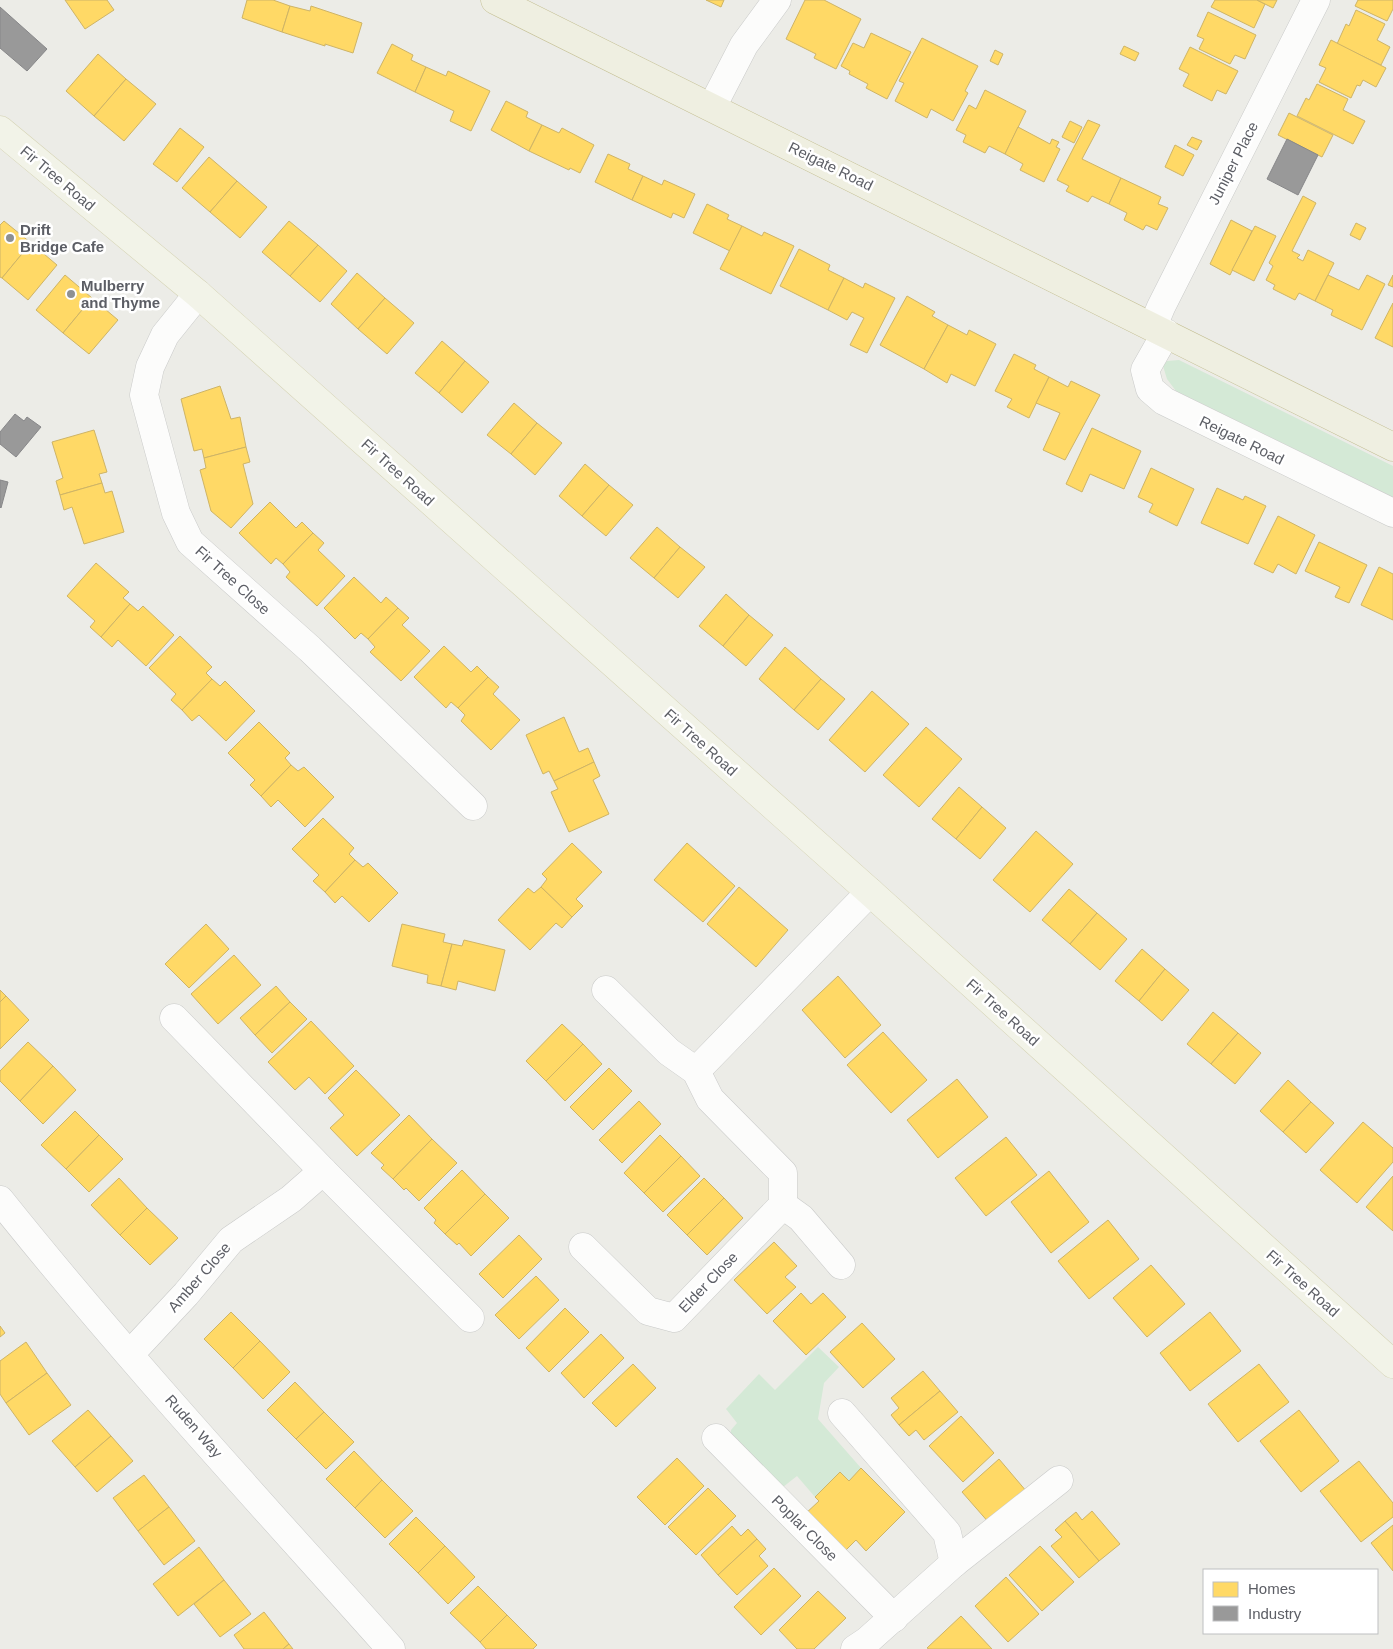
<svg xmlns="http://www.w3.org/2000/svg" width="1393" height="1649" font-family="Arial,sans-serif">
  <style>
    .green { fill: #d4e9d6 }
    .homes { fill: #ffd966; stroke: #ceb466 }
    .industry { fill: #999; stroke: #878789 }
    .lines { fill: none; stroke-linecap: round; stroke-linejoin: round }
    .minor-casing { stroke: #c9cac9; stroke-width: 29 }
    .major-casing { stroke: #d5d3b4; stroke-width: 29 }
    .highway-casing { stroke: #c4bf93; stroke-width: 29 }
    .minor { stroke: #fcfcfb; stroke-width: 28 }
    .major { stroke: #f2f3e8; stroke-width: 28 }
    .highway { stroke: #efefe1; stroke-width: 28 }
    .poi-dot { fill: #8e9092; stroke: #fff; stroke-width: 2 }
    .labels { text-anchor: middle; dominant-baseline: central; stroke-width: 5; stroke-linejoin: round; paint-order: stroke }
    .street-label { font-size: 15px; fill: #5c5e65; stroke: #fff }
    .poi-label { font-size: 15px; font-weight: bold; fill: #5c5e65; stroke: #fff; text-anchor: start }
  </style>
  <rect width="100%" height="100%" fill="#ecece7"/>
  <!-- green -->
  <g class="green">
    <path d="M1179,360L1393,466V497L1176,391L1167,379L1163,366L1167,361Z"/>
    <path d="M818,1347L839,1367L824,1383L818,1419L861,1468L849,1481L840,1472L815,1497L797,1476L778,1491L730,1440L731,1430L737,1423L726,1409L759,1374L775,1390Z"/>
  </g>
  <!-- homes -->
  <g class="homes">
    <path d="M65,0H107L114,10L85,29Z"/>
    <path d="M247,0H273L290,6L282,32L242,18Z"/>
    <path d="M706,0H724L721,7Z"/>
    <path d="M805,0H824L861,19L836,69L814,58L816,54L786,39Z"/>
    <path d="M1215,0H1257L1265,4L1254,28L1211,7Z"/>
    <path d="M1257,0H1277L1273,8Z"/>
    <path d="M1358,0H1393V9L1387,21L1355,6Z"/>
    <path d="M290,6L310,11L311,6L362,23L353,53L325,44V46L282,32Z"/>
    <path d="M1356,10L1385,24L1377,40L1390,47L1381,65L1337,44L1346,24L1349,26Z"/>
    <path d="M1208,12L1256,35L1245,59L1235,55L1230,64L1199,49L1204,39L1197,36Z"/>
    <path d="M871,33L911,52L887,99L866,88L868,84L849,74L850,71L841,66L853,43L864,48Z"/>
    <path d="M922,38L978,66L965,91L968,93L953,121L931,109L927,118L895,101L904,83L899,81Z"/>
    <path d="M1331,40L1386,68L1376,87L1363,80L1360,86L1357,85L1351,98L1319,82L1326,68L1319,65Z"/>
    <path d="M392,44L413,55L411,60L426,67L415,92L377,73Z"/>
    <path d="M1124,46L1139,53L1135,61L1120,54Z"/>
    <path d="M1190,47L1238,71L1226,94L1217,90L1212,101L1183,86L1189,74L1179,69Z"/>
    <path d="M995,50L1003,54L998,65L990,61Z"/>
    <path d="M98,54L126,79L94,116L66,91Z"/>
    <path d="M426,67L446,76L448,71L490,91L471,131L450,121L454,111L415,92Z"/>
    <path d="M126,79L156,104L124,141L94,116Z"/>
    <path d="M1317,84L1348,99L1343,110L1365,121L1353,144L1297,116L1306,98L1309,100Z"/>
    <path d="M985,90L1026,111L1005,154L989,146L985,153L963,142L966,135L956,130L969,105L976,109Z"/>
    <path d="M506,101L528,112L526,117L542,125L529,151L491,130Z"/>
    <path d="M1289,113L1333,135L1322,157L1278,135Z"/>
    <path d="M1088,120L1100,125L1082,159L1121,178L1109,204L1092,196L1088,202L1066,191L1069,186L1057,180Z"/>
    <path d="M1070,121L1082,127L1074,143L1062,137Z"/>
    <path d="M542,125L559,133L562,128L594,145L580,173L570,168L569,170L529,151Z"/>
    <path d="M1018,127L1050,144L1052,139L1059,142L1056,147L1060,149L1044,182L1020,170L1023,164L1005,154Z"/>
    <path d="M180,128L204,147L177,182L153,164Z"/>
    <path d="M1192,137L1202,141L1197,150L1187,145Z"/>
    <path d="M1175,145L1194,155L1183,176L1165,167Z"/>
    <path d="M608,154L630,164L628,169L643,176L632,200L595,182Z"/>
    <path d="M209,157L237,181L210,212L182,188Z"/>
    <path d="M643,176L662,185L664,180L695,194L684,218L673,213L671,218L632,200Z"/>
    <path d="M1121,178L1161,197L1158,204L1168,208L1157,230L1146,225L1143,230L1124,220L1127,213L1109,204Z"/>
    <path d="M237,181L267,207L240,238L210,212Z"/>
    <path d="M1303,196L1316,203L1292,251L1300,255L1297,258L1303,261L1308,250L1334,263L1315,301L1299,293L1295,300L1273,289L1275,285L1266,280L1273,266L1269,263Z"/>
    <path d="M707,204L729,215L727,219L742,226L730,251L693,233Z"/>
    <path d="M1231,220L1252,231L1230,275L1210,264Z"/>
    <path d="M4,221L31,243L2,278L0,277V225Z"/>
    <path d="M289,221L318,245L290,276L262,252Z"/>
    <path d="M1356,223L1366,228L1360,240L1350,235Z"/>
    <path d="M742,226L762,236L764,232L794,246L771,294L720,269Z"/>
    <path d="M1255,226L1276,236L1254,281L1232,270Z"/>
    <path d="M31,243L57,265L28,300L2,278Z"/>
    <path d="M318,245L347,271L320,302L290,276Z"/>
    <path d="M799,249L830,265L828,270L844,278L828,310L780,286Z"/>
    <path d="M357,273L385,298L358,329L331,304Z"/>
    <path d="M65,275L92,298L63,333L36,310Z"/>
    <path d="M1328,275L1359,290L1367,275L1385,284L1362,330L1331,315L1333,310L1315,301Z"/>
    <path d="M1393,275V287L1388,285Z"/>
    <path d="M844,278L863,288L865,283L895,298L867,353L850,345L864,318L852,312L847,320L828,310Z"/>
    <path d="M907,296L935,312L932,316L948,325L924,369L880,345Z"/>
    <path d="M92,298L118,320L89,354L63,333Z"/>
    <path d="M385,298L414,323L387,354L358,329Z"/>
    <path d="M1393,303V347L1375,338Z"/>
    <path d="M948,325L967,335L969,330L996,344L975,386L951,374L947,383L924,369Z"/>
    <path d="M442,341L465,361L439,393L415,373Z"/>
    <path d="M1014,354L1036,365L1034,369L1049,377L1029,418L1007,407L1012,399L995,391Z"/>
    <path d="M465,361L489,382L462,413L439,393Z"/>
    <path d="M1049,377L1068,387L1071,381L1100,395L1065,460L1043,450L1060,413L1036,403Z"/>
    <path d="M220,386L231,419L240,417L246,447L204,458L202,449L194,451L181,399Z"/>
    <path d="M514,403L537,423L511,454L487,435Z"/>
    <path d="M537,423L562,443L535,475L511,454Z"/>
    <path d="M1092,428L1141,451L1124,489L1090,474L1082,492L1066,484Z"/>
    <path d="M94,430L107,472L99,474L102,483L60,495L56,481L63,478L52,442Z"/>
    <path d="M246,447L250,462L243,464L253,504L231,528L211,511L200,470L206,468L204,458Z"/>
    <path d="M585,464L609,485L582,516L559,496Z"/>
    <path d="M1151,468L1194,489L1177,526L1149,512L1153,504L1138,497Z"/>
    <path d="M102,483L105,493L112,491L124,532L84,544L72,507L64,510L60,495Z"/>
    <path d="M609,485L633,505L606,536L582,516Z"/>
    <path d="M1217,488L1243,500L1245,496L1266,506L1248,544L1201,523Z"/>
    <path d="M270,502L296,528L302,522L313,533L283,564L276,558L271,564L239,533Z"/>
    <path d="M1278,516L1315,535L1296,574L1278,564L1273,573L1254,564Z"/>
    <path d="M657,527L680,547L654,578L630,558Z"/>
    <path d="M313,533L324,543L318,550L345,576L317,606L286,577L290,572L283,564Z"/>
    <path d="M1319,542L1367,565L1349,603L1335,597L1340,587L1305,571Z"/>
    <path d="M680,547L705,567L678,598L654,578Z"/>
    <path d="M96,563L129,592L123,598L130,604L101,637L90,627L95,621L67,596Z"/>
    <path d="M1379,567L1393,574V620L1361,605Z"/>
    <path d="M354,577L381,603L386,597L398,608L368,639L361,633L355,639L324,608Z"/>
    <path d="M726,594L749,615L723,646L699,626Z"/>
    <path d="M130,604L138,611L143,606L174,635L146,666L118,640L112,647L101,637Z"/>
    <path d="M398,608L409,618L402,625L430,651L401,681L370,652L375,647L368,639Z"/>
    <path d="M749,615L773,635L746,666L723,646Z"/>
    <path d="M180,636L212,667L206,673L212,679L182,710L171,700L176,694L149,668Z"/>
    <path d="M444,646L471,672L477,666L488,677L458,708L451,702L446,708L414,677Z"/>
    <path d="M785,647L821,679L794,710L759,679Z"/>
    <path d="M488,677L499,687L493,694L520,720L491,750L461,721L465,715L458,708Z"/>
    <path d="M212,679L220,686L225,681L255,711L226,741L199,715L192,721L182,710Z"/>
    <path d="M821,679L845,699L818,730L794,710Z"/>
    <path d="M872,691L909,724L865,772L829,740Z"/>
    <path d="M564,717L579,752L588,748L594,762L554,781L549,771L543,774L526,735Z"/>
    <path d="M259,722L290,753L285,758L291,765L261,796L250,785L255,780L228,753Z"/>
    <path d="M926,727L962,759L919,807L883,775Z"/>
    <path d="M594,762L600,776L593,780L609,814L569,832L551,792L558,789L554,781Z"/>
    <path d="M291,765L298,771L304,767L334,797L305,827L278,800L271,807L261,796Z"/>
    <path d="M959,787L982,807L956,839L932,819Z"/>
    <path d="M982,807L1006,828L980,859L956,839Z"/>
    <path d="M323,818L354,848L349,854L355,860L325,892L313,881L319,875L292,849Z"/>
    <path d="M1036,831L1073,864L1030,912L993,880Z"/>
    <path d="M572,843L602,872L576,899L583,906L572,917L541,887L547,879L542,874Z"/>
    <path d="M687,843L735,886L703,922L654,880Z"/>
    <path d="M355,860L363,867L368,863L398,893L369,922L342,896L335,903L325,892Z"/>
    <path d="M541,887L572,917L562,928L556,923L530,950L498,920L528,888L534,893Z"/>
    <path d="M739,887L788,930L756,967L707,924Z"/>
    <path d="M1069,889L1097,913L1070,944L1042,920Z"/>
    <path d="M1097,913L1127,939L1100,970L1070,944Z"/>
    <path d="M206,924L229,949L189,988L165,964Z"/>
    <path d="M402,924L445,934L443,942L452,944L441,986L427,983L428,975L392,966Z"/>
    <path d="M464,940L505,950L495,991L458,981L456,990L441,986L452,944L462,946Z"/>
    <path d="M1142,949L1165,969L1139,1001L1115,981Z"/>
    <path d="M234,955L261,985L218,1024L191,994Z"/>
    <path d="M1165,969L1189,990L1162,1021L1139,1001Z"/>
    <path d="M838,976L881,1025L845,1058L802,1010Z"/>
    <path d="M276,986L290,1002L255,1035L240,1018Z"/>
    <path d="M0,990L6,996L0,1002Z"/>
    <path d="M6,996L29,1020L0,1049V1002Z"/>
    <path d="M290,1002L307,1019L272,1053L255,1035Z"/>
    <path d="M1213,1012L1238,1033L1211,1064L1187,1044Z"/>
    <path d="M311,1021L354,1066L325,1094L309,1077L295,1090L268,1062Z"/>
    <path d="M562,1024L583,1044L546,1081L526,1061Z"/>
    <path d="M883,1032L927,1080L891,1113L847,1065Z"/>
    <path d="M1238,1033L1261,1053L1235,1084L1211,1064Z"/>
    <path d="M28,1042L53,1066L20,1101L0,1081V1071Z"/>
    <path d="M583,1044L602,1064L565,1101L546,1081Z"/>
    <path d="M53,1066L76,1090L43,1124L20,1101Z"/>
    <path d="M609,1068L632,1091L593,1130L570,1107Z"/>
    <path d="M356,1070L400,1115L357,1156L330,1128L344,1115L328,1098Z"/>
    <path d="M957,1079L988,1117L938,1158L907,1120Z"/>
    <path d="M1288,1080L1311,1102L1283,1132L1260,1111Z"/>
    <path d="M639,1101L661,1124L622,1163L599,1140Z"/>
    <path d="M1311,1102L1334,1123L1306,1153L1283,1132Z"/>
    <path d="M75,1111L99,1135L66,1169L41,1145Z"/>
    <path d="M409,1115L432,1139L393,1179L381,1168L384,1165L371,1153Z"/>
    <path d="M1363,1122L1393,1148V1162L1357,1203L1320,1170Z"/>
    <path d="M99,1135L123,1159L89,1192L66,1169Z"/>
    <path d="M660,1135L681,1156L644,1193L624,1173Z"/>
    <path d="M1006,1137L1037,1175L986,1216L955,1178Z"/>
    <path d="M432,1139L457,1163L419,1201L406,1188L404,1190L393,1179Z"/>
    <path d="M681,1156L700,1176L663,1212L644,1193Z"/>
    <path d="M462,1170L485,1194L445,1234L434,1223L436,1220L424,1208Z"/>
    <path d="M1049,1171L1089,1222L1051,1253L1011,1202Z"/>
    <path d="M1393,1176V1231L1366,1207Z"/>
    <path d="M119,1178L147,1208L120,1235L91,1205Z"/>
    <path d="M704,1178L724,1198L687,1235L667,1215Z"/>
    <path d="M485,1194L509,1218L471,1256L459,1243L457,1245L445,1234Z"/>
    <path d="M724,1198L743,1218L707,1255L687,1235Z"/>
    <path d="M147,1208L178,1238L150,1265L120,1235Z"/>
    <path d="M1108,1220L1139,1259L1089,1299L1058,1261Z"/>
    <path d="M519,1235L542,1259L503,1298L479,1274Z"/>
    <path d="M774,1242L797,1266L785,1277L796,1287L767,1314L734,1280Z"/>
    <path d="M1151,1265L1185,1304L1147,1337L1113,1298Z"/>
    <path d="M536,1276L559,1300L519,1339L495,1315Z"/>
    <path d="M801,1293L811,1304L823,1293L846,1317L806,1355L773,1321Z"/>
    <path d="M565,1308L589,1332L549,1372L526,1348Z"/>
    <path d="M231,1312L260,1341L233,1368L204,1339Z"/>
    <path d="M1210,1312L1241,1351L1190,1391L1160,1353Z"/>
    <path d="M862,1323L895,1359L863,1388L830,1352Z"/>
    <path d="M0,1326L5,1333L0,1337Z"/>
    <path d="M601,1334L624,1358L584,1398L561,1373Z"/>
    <path d="M260,1341L290,1372L263,1399L233,1368Z"/>
    <path d="M26,1342L47,1373L6,1403L0,1394V1361Z"/>
    <path d="M633,1364L656,1388L616,1427L592,1403Z"/>
    <path d="M1259,1364L1289,1402L1238,1442L1208,1404Z"/>
    <path d="M923,1371L940,1391L899,1425L891,1415L899,1408L891,1398Z"/>
    <path d="M47,1373L71,1405L29,1435L6,1403Z"/>
    <path d="M295,1382L324,1412L296,1439L267,1410Z"/>
    <path d="M940,1391L958,1412L924,1440L916,1430L909,1436L899,1425Z"/>
    <path d="M88,1410L111,1436L75,1467L52,1441Z"/>
    <path d="M1299,1410L1339,1461L1301,1492L1260,1441Z"/>
    <path d="M324,1412L354,1442L326,1469L296,1439Z"/>
    <path d="M961,1416L994,1453L963,1482L929,1446Z"/>
    <path d="M111,1436L133,1461L97,1492L75,1467Z"/>
    <path d="M354,1451L382,1480L355,1508L326,1479Z"/>
    <path d="M677,1458L704,1486L665,1525L637,1497Z"/>
    <path d="M999,1459L1027,1492L990,1524L962,1492Z"/>
    <path d="M1359,1461L1393,1503V1517L1361,1542L1320,1491Z"/>
    <path d="M861,1468L905,1512L866,1551L856,1540L843,1553L804,1515L819,1501L815,1497L840,1472L849,1481Z"/>
    <path d="M144,1475L169,1507L138,1531L113,1498Z"/>
    <path d="M382,1480L413,1511L385,1538L355,1508Z"/>
    <path d="M708,1488L736,1516L696,1555L668,1527Z"/>
    <path d="M169,1507L195,1541L164,1565L138,1531Z"/>
    <path d="M1092,1511L1120,1544L1099,1561L1065,1521L1076,1512L1082,1520Z"/>
    <path d="M416,1517L445,1546L418,1573L389,1544Z"/>
    <path d="M1065,1521L1099,1561L1079,1578L1051,1546L1062,1537L1055,1530Z"/>
    <path d="M1393,1525V1571L1371,1543Z"/>
    <path d="M732,1526L741,1536L748,1529L757,1539L718,1575L701,1555Z"/>
    <path d="M757,1539L766,1549L759,1556L768,1566L737,1595L718,1575Z"/>
    <path d="M445,1546L475,1577L448,1604L418,1573Z"/>
    <path d="M1040,1546L1074,1582L1042,1611L1009,1575Z"/>
    <path d="M199,1547L224,1580L178,1616L153,1584Z"/>
    <path d="M774,1568L801,1596L761,1635L734,1607Z"/>
    <path d="M1006,1577L1039,1614L1008,1642L975,1606Z"/>
    <path d="M224,1580L251,1614L220,1637L194,1604Z"/>
    <path d="M478,1586L507,1615L480,1642L450,1613Z"/>
    <path d="M818,1591L846,1618L814,1649H797L779,1630Z"/>
    <path d="M264,1612L289,1644L283,1649H244L234,1635Z"/>
    <path d="M507,1615L537,1645L533,1649H486L480,1642Z"/>
    <path d="M961,1616L992,1649H929L927,1648Z"/>
    <path d="M289,1644L293,1649H283Z"/>
  </g>
  <!-- industry -->
  <g class="industry">
    <path d="M0,7L47,49L27,71L0,48Z"/>
    <path d="M1287,139L1318,155L1298,195L1267,179Z"/>
    <path d="M15,414L24,421L27,417L41,427L16,457L0,444V432Z"/>
    <path d="M0,480L8,482L1,508L0,507Z"/>
  </g>
  <g class="lines">
    <!-- minor casing -->
    <g class="minor-casing">
      <g id="minor">
        <path d="M712,107L744,45L777,0"/>
        <path d="M198,294L165,335L150,367L144,395L176,513L190,542L310,649L473,806"/>
        <path d="M1153,326L1161,307L1316,0"/>
        <path d="M1166,333L1145,370L1150,389L1164,401L1393,513"/>
        <path d="M606,990L669,1052L696,1071L710,1099L783,1173V1205L801,1218L841,1265"/>
        <path d="M174,1018L323,1171L470,1318"/>
        <path d="M696,1071L870,892"/>
        <path d="M0,1200C124,1355 259,1501 391,1649"/>
        <path d="M583,1247L648,1311L674,1318L783,1205"/>
        <path d="M130,1354L186,1294L231,1240L291,1199L323,1171"/>
        <path d="M842,1413L947,1533L954,1563"/>
        <path d="M716,1438L894,1618"/>
        <path d="M855,1649L867,1641L954,1563L1059,1480"/>
      </g>
    </g>
    <!-- major casing -->
    <g class="major-casing">
      <path id="major" d="M0,130L198,294L870,892L1393,1364"/>
    </g>
    <!-- highway casing -->
    <g class="highway-casing">
      <path id="highway" d="M495,0L1393,447"/>
    </g>
    <!-- minor -->
    <use href="#minor" class="minor"/>
    <!-- major -->
    <use href="#major" class="major"/>
    <!-- highway -->
    <use href="#highway" class="highway"/>
  </g>
  <!-- markers -->
  <g class="poi-dot">
    <circle cx="10" cy="238" r="5"/>
    <circle cx="71" cy="294" r="5"/>
  </g>
  <g class="labels">
    <!-- street labels -->
    <g class="street-label">
      <text transform="translate(1233 163) rotate(-63)">Juniper Place</text>
      <text transform="translate(831 166) rotate(26)">Reigate Road</text>
      <text transform="translate(58 178) rotate(40)">Fir Tree Road</text>
      <text transform="translate(1242 440) rotate(26)">Reigate Road</text>
      <text transform="translate(398 472) rotate(42)">Fir Tree Road</text>
      <text transform="translate(233 580) rotate(42)">Fir Tree Close</text>
      <text transform="translate(701 742) rotate(42)">Fir Tree Road</text>
      <text transform="translate(1003 1012) rotate(42)">Fir Tree Road</text>
      <text transform="translate(199 1277) rotate(-49)">Amber Close</text>
      <text transform="translate(708 1282) rotate(-46)">Elder Close</text>
      <text transform="translate(1303 1283) rotate(42)">Fir Tree Road</text>
      <text transform="translate(194 1426) rotate(49)">Ruden Way</text>
      <text transform="translate(805 1528) rotate(45)">Poplar Close</text>
    </g>
    <!-- poi labels -->
    <g class="poi-label">
      <text x="20" y="229">Drift<tspan x="20" dy="17">Bridge Cafe</tspan></text>
      <text x="81" y="285">Mulberry<tspan x="81" dy="17">and Thyme</tspan></text>
    </g>
  </g>
  <!-- legend -->
  <rect x="1203" y="1569" width="175" height="65" fill="#ffffff" stroke="#bebfc1"/>
  <rect x="1213" y="1582" width="25" height="15" fill="#ffd966" stroke="#bebfc1"/>
  <text x="1248" y="1594" font-size="15" fill="#5c5e65">Homes</text>
  <rect x="1213" y="1606" width="25" height="15" fill="#999999" stroke="#bebfc1"/>
  <text x="1248" y="1619" font-size="15" fill="#5c5e65">Industry</text>
</svg>
